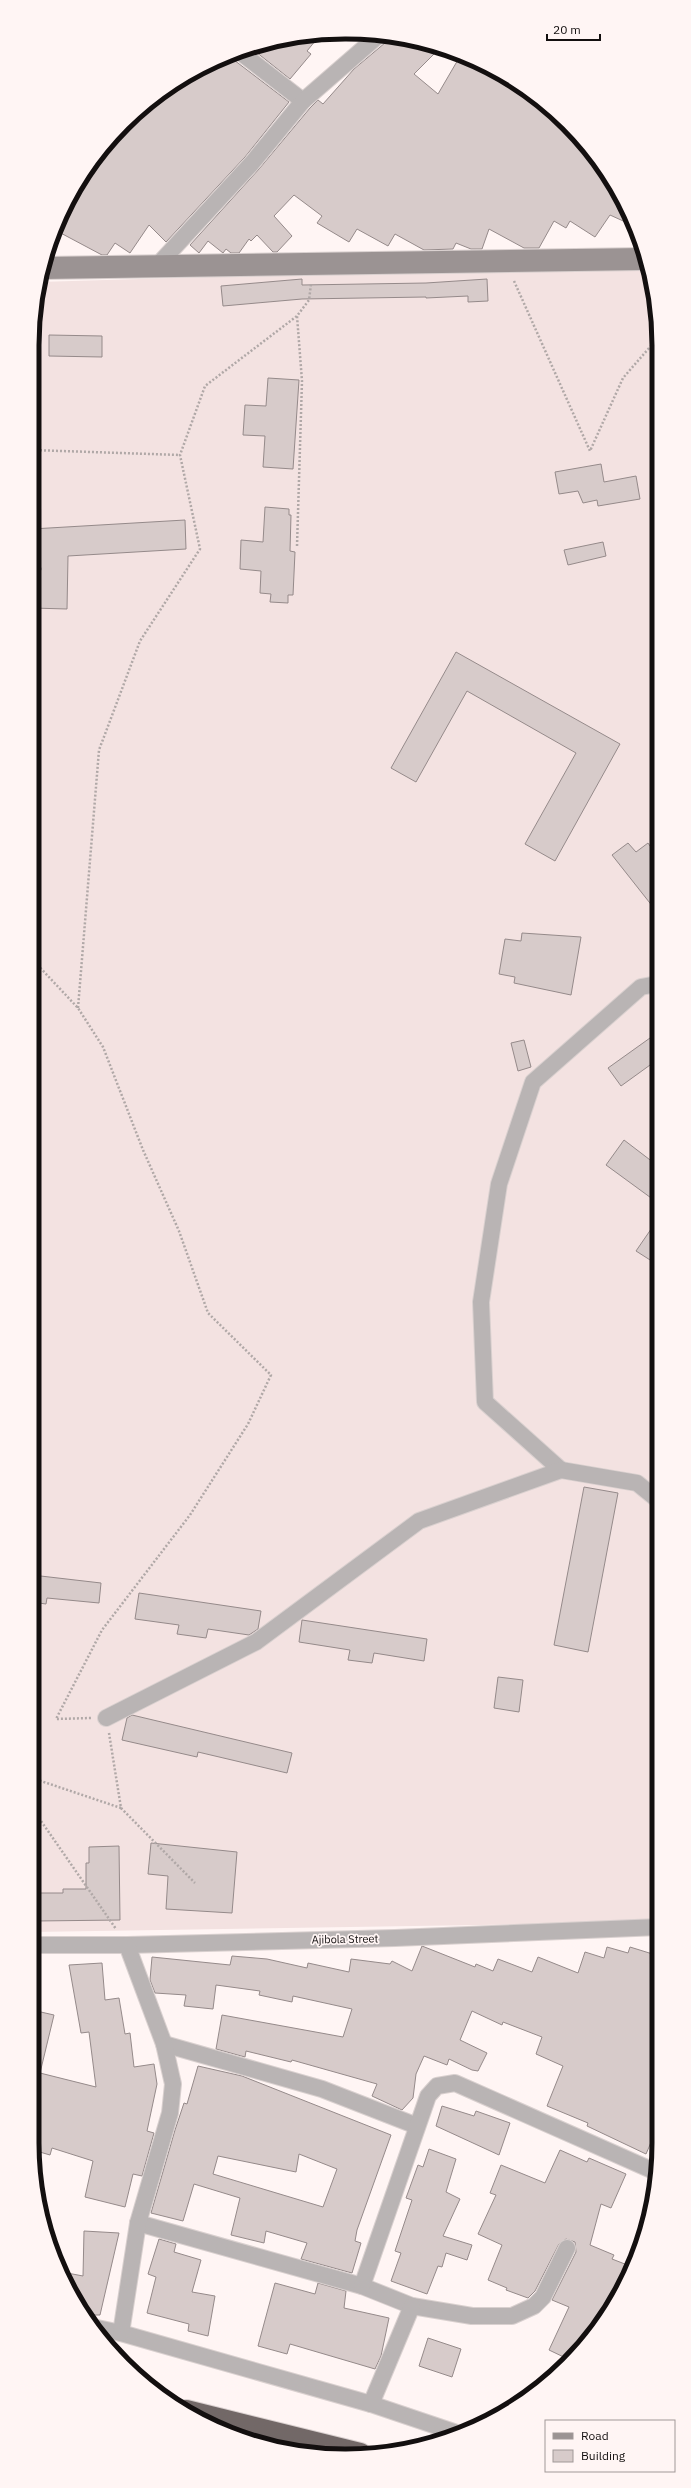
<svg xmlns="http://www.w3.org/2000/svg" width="691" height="2488" font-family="'IBM Plex Sans',sans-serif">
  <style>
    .built { fill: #f3e2e1 }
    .building { fill: #d7cbca; stroke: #958a8a; fill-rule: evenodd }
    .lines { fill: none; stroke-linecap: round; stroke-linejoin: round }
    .street-casing { stroke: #d9d0cf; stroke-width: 18 }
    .secondary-casing { stroke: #d9d0cf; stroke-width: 24 }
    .highway-casing { stroke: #d9d0cf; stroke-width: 24 }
    .path { stroke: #b0a8a7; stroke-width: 2.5; stroke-dasharray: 2 2; stroke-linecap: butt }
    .street { stroke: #b9b4b4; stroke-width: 16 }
    .secondary { stroke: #9b9393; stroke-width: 22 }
    .highway { stroke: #726867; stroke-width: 22 }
    .labels { text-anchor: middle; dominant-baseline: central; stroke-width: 3.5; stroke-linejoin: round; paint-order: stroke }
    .street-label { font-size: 11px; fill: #130f0f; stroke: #fff5f4 }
    .rim { fill: none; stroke: #130f0f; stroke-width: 5 }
  </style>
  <rect width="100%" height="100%" fill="#fff5f4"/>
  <!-- built -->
  <path class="built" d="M644,264L656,305L659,1922L32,1932V346L39,282Z"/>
  <!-- building -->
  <g class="building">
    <path d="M320,35L307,51L311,54L290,79L251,48L284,38Z"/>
    <path d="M392,37L406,38L438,50L414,74L438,94L459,58L502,74L581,139L627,207L632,225L610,215L595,237L570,221L566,228L554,221L539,248H524L489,229L482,249H471L456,243L453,249L424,250L395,234L388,246L357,229L349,242L317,223L322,216L294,195L274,216L292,236L277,252H273L257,235L251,241L249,239L239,253H231L226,249L223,253L208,241L199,253L190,245L259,169L310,108L318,100L323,104L354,69Z"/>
    <path d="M231,54L234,60L289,102L245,157L166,242L149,225L130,253L115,243L107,255H102L55,230L85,172L124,124L171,85Z"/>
    <path d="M302,279V285L426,283L487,279L488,301L468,302V296L426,298V297L302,299L223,306L221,286Z"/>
    <path d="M49,335L102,336V357L49,356Z"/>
    <path d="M268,378L299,380L293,469L263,467L265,436L243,435L245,405L266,406Z"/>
    <path d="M601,464L604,482L636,476L640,499L598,506L597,500L583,503L578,491L559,494L555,472Z"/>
    <path d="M265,507L289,509V515H291L290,551L295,552L293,595H288V603L270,602L271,594L260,593L261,571L240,569L241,540L263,542Z"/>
    <path d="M185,520L186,549L68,556L67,609L32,608V529Z"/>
    <path d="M603,542L606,556L568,565L564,550Z"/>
    <path d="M456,652L620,744L555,861L525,844L576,753L467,691L416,782L391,768Z"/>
    <path d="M628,843L636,852L648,843L657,856V912L612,855Z"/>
    <path d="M522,933L581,937L571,995L514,983L515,977L499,974L505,939L521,941Z"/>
    <path d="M657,1033V1060L621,1086L608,1068Z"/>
    <path d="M524,1040L531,1067L518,1071L511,1043Z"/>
    <path d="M624,1140L658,1166V1203L606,1165Z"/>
    <path d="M658,1219V1265L636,1251Z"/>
    <path d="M584,1487L618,1493L588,1652L554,1645Z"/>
    <path d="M32,1575L101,1583L99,1603L47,1598L46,1604L32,1602Z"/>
    <path d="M139,1593L261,1611L258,1629L249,1635L208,1629L206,1638L177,1634L179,1625L135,1619Z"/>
    <path d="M302,1620L427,1639L424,1661L374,1653L372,1663L348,1660L350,1650L299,1642Z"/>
    <path d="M498,1677L523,1680L519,1712L494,1708Z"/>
    <path d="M132,1715L292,1753L287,1773L198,1752L197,1757L122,1740L127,1718Z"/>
    <path d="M151,1843L237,1852L232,1913L166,1909L168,1876L148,1874Z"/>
    <path d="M119,1846L120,1920L36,1921V1893H63V1889H86V1863H89V1847Z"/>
    <path d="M422,1946L475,1967L476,1964L493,1971L498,1959L532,1972L538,1957L578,1973L585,1952L604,1958L607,1947L628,1953L630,1947L659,1956V2124L646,2154L587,2126L588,2123L547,2106L563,2066L536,2054L542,2037L503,2022L502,2025L472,2011L460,2040L487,2053L478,2071L472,2070L449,2059L447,2065L424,2056L416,2074L413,2098L402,2110L372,2096L377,2084L292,2060L291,2062L246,2051L245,2057L216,2049L222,2015L343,2037L352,2009L293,1996L292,2002L259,1995L260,1991L216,1985L213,2009L184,2006L186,1995L155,1993L150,1980L152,1957L230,1965L232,1956L267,1959L307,1968L308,1963L349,1972L351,1959L390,1964L392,1961L412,1971Z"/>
    <path d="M102,1963L105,2000L119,1998L125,2034L130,2033L134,2067L154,2064L157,2084L147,2131L154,2133L142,2176L133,2174L125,2207L85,2197L93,2161L52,2148L50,2155L33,2150L32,2142V2010L54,2015L40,2073L96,2087L89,2032L81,2033L69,1965Z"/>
    <path d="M198,2066L242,2076L391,2135L357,2230L355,2241L361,2243L352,2273L301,2259L307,2243L266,2231L264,2243L231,2235L240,2198L194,2184L183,2221L151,2213L175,2130L184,2103L187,2104ZM299,2154L337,2169L323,2207L213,2174L218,2156L296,2172Z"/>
    <path d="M442,2106L474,2116L476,2111L510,2123L499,2155L436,2126Z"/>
    <path d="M429,2149L456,2159L446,2192L460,2199L443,2236L472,2245L467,2260L446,2253L442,2267L438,2266L427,2294L391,2281L401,2253L395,2251L412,2200L406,2198L418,2165L423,2167Z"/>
    <path d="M560,2150L587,2162L589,2158L626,2174L611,2208L601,2204L590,2245L614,2255L612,2259L630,2266L617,2299L596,2329L591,2326L579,2351L570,2360L549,2350L569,2307L552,2300L576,2252L575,2242L566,2239L559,2244L535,2291L528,2298L506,2290L507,2288L488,2280L502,2245L478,2234L496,2195L490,2193L501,2165L545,2183Z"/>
    <path d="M84,2231L119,2233L100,2315H88L62,2272L83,2276Z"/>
    <path d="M159,2239L176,2244L174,2252L201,2260L192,2292L215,2296L208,2336L188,2331L189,2324L147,2313L156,2277L148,2274Z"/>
    <path d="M275,2283L315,2294L318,2283L346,2291L344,2308L389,2318L381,2356L375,2369L290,2344L287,2354L258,2346Z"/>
    <path d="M428,2338L461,2349L452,2377L419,2366Z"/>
  </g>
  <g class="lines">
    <!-- street casing -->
    <g class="street-casing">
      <g id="street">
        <path d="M240,52L303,101"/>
        <path d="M156,267L252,163L303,101L379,35"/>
        <path d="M561,1470L485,1402L481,1302L499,1184L533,1082L641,987L657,984"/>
        <path d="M106,1718L256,1642L419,1521L561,1470L637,1483L658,1500"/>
        <path d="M32,1945H127L395,1938L659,1927"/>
        <path d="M164,2044L322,2089L417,2126"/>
        <path d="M138,2223L362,2286L412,2306L472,2316H512L534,2306L543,2297L567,2248"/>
        <path d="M362,2286L428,2096L437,2086L455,2083L656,2172"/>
        <path d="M97,2328L121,2333L371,2404L457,2433"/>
        <path d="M121,2333L138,2223L170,2113L173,2084L164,2044L127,1945"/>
        <path d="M371,2404L412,2306"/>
      </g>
    </g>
    <!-- secondary casing -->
    <g class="secondary-casing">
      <path id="secondary" d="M43,268L643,259"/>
    </g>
    <!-- highway casing -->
    <g class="highway-casing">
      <path id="highway" d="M186,2411L360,2454"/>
    </g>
    <!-- path -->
    <g class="path">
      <path d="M514,281L590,451L623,378L656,340"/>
      <path d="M32,450L180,455"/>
      <path d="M297,546L302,381L297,316L309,300L311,284"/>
      <path d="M32,568L43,569"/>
      <path d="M32,959L78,1008L103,1047L143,1150L179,1231L208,1313L271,1375L248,1424L190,1515L102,1630L56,1719L91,1718"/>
      <path d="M78,1008L99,750L140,641L200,549L180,455L205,386L297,316"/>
      <path d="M32,1778L121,1808L109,1733"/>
      <path d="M32,1808L116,1929"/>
      <path d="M121,1808L195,1883"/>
    </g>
    <!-- street -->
    <use href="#street" class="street"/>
    <!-- secondary -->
    <use href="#secondary" class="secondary"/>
    <!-- highway -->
    <use href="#highway" class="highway"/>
  </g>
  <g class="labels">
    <!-- street labels -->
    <g class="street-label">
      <text transform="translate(345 1939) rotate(-1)">Ajibola Street</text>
    </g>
  </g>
  <!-- crop -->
  <path d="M0 0H691V2488H0ZM345 39H346A306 306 0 0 1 652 345V2143A306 306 0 0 1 346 2449H345A306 306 0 0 1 39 2143V345A306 306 0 0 1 345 39Z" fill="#fff5f4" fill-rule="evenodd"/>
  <path class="rim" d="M345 39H346A306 306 0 0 1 652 345V2143A306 306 0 0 1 346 2449H345A306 306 0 0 1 39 2143V345A306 306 0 0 1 345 39Z"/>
  <!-- legend -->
  <rect x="545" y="2420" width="130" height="52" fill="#fff5f4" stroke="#a19998"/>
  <rect x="553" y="2433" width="20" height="6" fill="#9b9393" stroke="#a19998"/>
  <text x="581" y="2440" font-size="12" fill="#130f0f">Road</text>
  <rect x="553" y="2450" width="20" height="12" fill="#d7cbca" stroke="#a19998"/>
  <text x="581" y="2460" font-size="12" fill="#130f0f">Building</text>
  <!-- scale -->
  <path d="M547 34v6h53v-6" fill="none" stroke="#130f0f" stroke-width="2"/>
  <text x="553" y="34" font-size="12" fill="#130f0f" stroke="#fff5f4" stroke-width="3" paint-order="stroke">20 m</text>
</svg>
